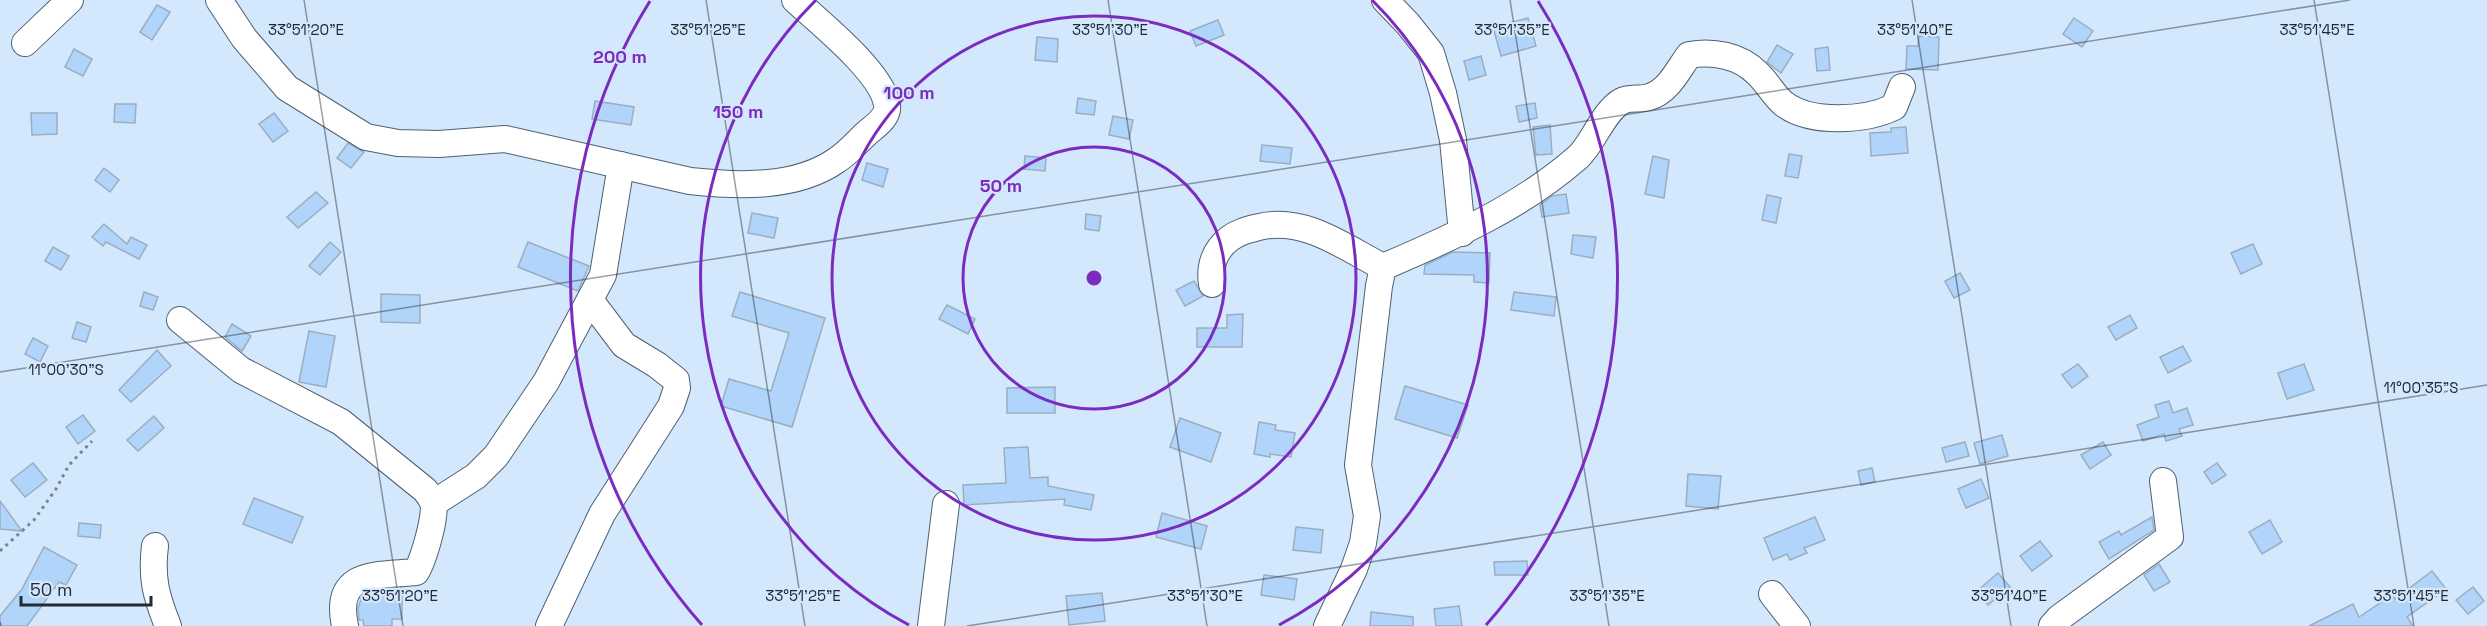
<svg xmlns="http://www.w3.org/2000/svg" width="2487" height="626" font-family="'Space Grotesk',sans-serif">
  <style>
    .building { fill: #b1d5fa; stroke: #9aadc1; stroke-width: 1.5 }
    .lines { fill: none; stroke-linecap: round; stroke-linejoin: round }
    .minor-casing { stroke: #4f6072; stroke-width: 28 }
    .path { stroke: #778492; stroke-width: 3; stroke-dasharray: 3 4.5; stroke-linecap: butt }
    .minor { stroke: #fff; stroke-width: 26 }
    .ticks { fill: none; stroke: #232a32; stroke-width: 1.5; stroke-opacity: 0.45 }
    .ring { fill: none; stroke: #7b2cbf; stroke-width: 3 }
    .ticks-label { font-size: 15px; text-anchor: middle; fill: #232a32; stroke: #d4e8fd; stroke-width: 4.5; stroke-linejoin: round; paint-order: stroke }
    .centre { fill: #7b2cbf; stroke: #d4e8fd; stroke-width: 3 }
    .ring-label { font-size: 18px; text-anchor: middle; font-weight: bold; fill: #7b2cbf; stroke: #d4e8fd; stroke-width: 4.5; stroke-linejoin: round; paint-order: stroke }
  </style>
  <rect width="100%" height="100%" fill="#d4e8fd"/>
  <!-- building -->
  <g class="building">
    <path d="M157,5L170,12L152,40L140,32Z"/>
    <path d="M1528,18L1536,46L1501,56L1493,27Z"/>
    <path d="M2074,18L2093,31L2082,47L2063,34Z"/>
    <path d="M1218,20L1224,35L1196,46L1190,31Z"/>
    <path d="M1919,36L1939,37L1938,70L1906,69L1907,46H1918Z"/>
    <path d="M1037,37L1058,39L1057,62L1035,60Z"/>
    <path d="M1777,45L1793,54L1781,73L1767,62Z"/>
    <path d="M1828,47L1830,70L1817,71L1815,49Z"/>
    <path d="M74,49L92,59L83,76L65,67Z"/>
    <path d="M1481,56L1486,75L1469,80L1464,61Z"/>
    <path d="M1078,98L1096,101L1094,115L1076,113Z"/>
    <path d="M595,101L634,107L631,125L592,119Z"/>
    <path d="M1535,103L1537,118L1519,122L1516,106Z"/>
    <path d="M115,104H136L135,123L114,122Z"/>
    <path d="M31,113H57V134L32,135Z"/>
    <path d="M274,113L288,131L273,142L259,124Z"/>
    <path d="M1113,116L1133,120L1129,139L1109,135Z"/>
    <path d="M1550,125L1552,154L1536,155L1533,127Z"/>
    <path d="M1906,127L1908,153L1871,156L1870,133L1891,132V128Z"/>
    <path d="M348,143L364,152L351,168L337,158Z"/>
    <path d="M1262,145L1292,148L1290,164L1260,161Z"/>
    <path d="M1789,154L1802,156L1798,178L1785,176Z"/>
    <path d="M1025,156L1046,158L1045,171L1024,169Z"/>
    <path d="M1653,156L1669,160L1664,198L1645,194Z"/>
    <path d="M867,163L888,169L883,187L862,180Z"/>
    <path d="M104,168L119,180L110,192L95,180Z"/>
    <path d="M316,192L328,203L298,228L287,217Z"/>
    <path d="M1566,194L1569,213L1542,217L1540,205L1552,196Z"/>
    <path d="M1767,195L1781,198L1776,223L1762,220Z"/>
    <path d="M752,213L778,218L774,238L748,233Z"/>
    <path d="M1086,214L1101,216L1099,231L1085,229Z"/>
    <path d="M104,224L127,244L131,237L147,245L139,259L106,242L103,246L92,237Z"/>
    <path d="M1573,235L1596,237L1593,258L1571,254Z"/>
    <path d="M330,242L341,252L320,275L309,266Z"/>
    <path d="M528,242L589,266L578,291L518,267Z"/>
    <path d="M2253,244L2262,264L2241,274L2231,253Z"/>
    <path d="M53,247L69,256L61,270L45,261Z"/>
    <path d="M1453,252L1490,253L1489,283L1474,282V275L1424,274L1425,265Z"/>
    <path d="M1960,273L1970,290L1954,298L1945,281Z"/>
    <path d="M1194,281L1203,296L1185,306L1176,290Z"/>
    <path d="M144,292L158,297L153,310L140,306Z"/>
    <path d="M740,292L825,318L792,427L721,406L729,379L771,391L789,333L732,316Z"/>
    <path d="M1514,292L1556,297L1554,316L1511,310Z"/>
    <path d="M381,294L420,295V323L381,322Z"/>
    <path d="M947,305L975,319L968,334L939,319Z"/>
    <path d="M1243,314L1242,347H1197V328H1227V315Z"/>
    <path d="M2130,315L2137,328L2116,340L2108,327Z"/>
    <path d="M77,322L91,327L86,342L72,338Z"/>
    <path d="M232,324L251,336L242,351L225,337Z"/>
    <path d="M309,331L335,336L326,387L299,382Z"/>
    <path d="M33,338L48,346L40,362L25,354Z"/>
    <path d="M2183,346L2191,361L2168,373L2160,357Z"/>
    <path d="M157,350L171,366L131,402L119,390Z"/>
    <path d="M2078,364L2088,376L2072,388L2062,375Z"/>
    <path d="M2304,364L2314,390L2287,399L2278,373Z"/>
    <path d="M1405,386L1468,405L1457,438L1395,419Z"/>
    <path d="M1055,387V413H1007V388Z"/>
    <path d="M2169,401L2173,413L2187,408L2193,425L2179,429L2182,436L2166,441L2164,434L2143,441L2137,425L2159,417L2155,405Z"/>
    <path d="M83,415L95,431L78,444L66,427Z"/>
    <path d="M154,416L164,428L138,451L127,440Z"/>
    <path d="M1180,418L1221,433L1211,462L1170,447Z"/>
    <path d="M1259,422L1276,425L1275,430L1295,433L1291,457L1270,454V457L1254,454Z"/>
    <path d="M2002,435L2008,456L1980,464L1974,443Z"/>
    <path d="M1965,442L1969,456L1946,462L1942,448Z"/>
    <path d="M2103,442L2111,455L2090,469L2081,455Z"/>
    <path d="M1028,447L1030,478L1048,477V486L1094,495L1091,510L1064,505L1065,499L964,505L963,485L1006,483L1004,448Z"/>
    <path d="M33,463L47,480L25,497L11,480Z"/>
    <path d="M2217,463L2226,475L2212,484L2204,472Z"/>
    <path d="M1872,468L1875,482L1861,485L1858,471Z"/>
    <path d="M1688,474L1721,476L1718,509L1686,506Z"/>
    <path d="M1981,479L1989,498L1966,508L1958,489Z"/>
    <path d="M254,498L303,517L292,543L243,524Z"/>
    <path d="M0,501L22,531L0,529Z"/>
    <path d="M1162,513L1207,526L1201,549L1156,537Z"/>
    <path d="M1815,517L1825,540L1804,548L1807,553L1790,560L1787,554L1773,560L1764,538Z"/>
    <path d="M2152,517L2154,530L2109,559L2099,542L2119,531L2121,535Z"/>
    <path d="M2270,520L2282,542L2262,554L2249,532Z"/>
    <path d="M79,523L101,525L100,538L78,536Z"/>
    <path d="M1296,527L1323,530L1321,553L1293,550Z"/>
    <path d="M2040,541L2052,556L2032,571L2020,556Z"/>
    <path d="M44,547L77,565L66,585L59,582L27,626H0V616L22,589Z"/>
    <path d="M1527,561L1528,575H1495L1494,562Z"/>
    <path d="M2159,564L2170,582L2154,591L2144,575Z"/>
    <path d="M2432,571L2446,589L2407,617L2413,626H2309L2353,604L2359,617L2392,595L2395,599Z"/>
    <path d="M1998,573L2010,587L1988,605L1977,591Z"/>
    <path d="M1264,575L1297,579L1294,600L1261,595Z"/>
    <path d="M2473,587L2484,601L2468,614L2456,600Z"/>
    <path d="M402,588V619H392V626H364L363,620H359L358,608L362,596L376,591Z"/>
    <path d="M1102,593L1105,621L1069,625L1066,596Z"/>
    <path d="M1459,606L1462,626H1436L1434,609Z"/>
    <path d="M1371,612L1413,617V626H1370Z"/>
  </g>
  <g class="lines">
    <!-- minor casing -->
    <g class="minor-casing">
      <g id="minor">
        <path d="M219,0L244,38L287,88L366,137L398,143L439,144L505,139L690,181C737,186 796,189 837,160C848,153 857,142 867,133C875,126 889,117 887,105C883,73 819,22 795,0"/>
        <path d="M1385,0L1408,24L1431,53L1443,93L1453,140L1462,233"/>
        <path d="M25,43L70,0"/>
        <path d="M1212,284C1209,266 1215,250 1229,239C1238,232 1247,230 1259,227C1304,216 1344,247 1383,267"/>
        <path d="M180,320L241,370L341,422L425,490C428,494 432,499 433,503C437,515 423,561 416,572C376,576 333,570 345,626"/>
        <path d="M434,503L476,476L496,456L546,382L603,275L621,165"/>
        <path d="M155,546C151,578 156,596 168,626"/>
        <path d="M1772,594L1797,626"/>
        <path d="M549,626L602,514L671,406L677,388L676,380L657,365L624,345L590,300"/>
        <path d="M931,626L946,504"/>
        <path d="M1327,626L1354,569L1363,543L1367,516L1358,465L1379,286L1383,267C1451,238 1521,207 1577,158C1592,146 1603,111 1622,101C1629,97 1641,100 1649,97C1668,92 1678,70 1689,55C1713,51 1739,55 1757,73C1767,82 1774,96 1784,104C1811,124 1865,121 1894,107L1902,87"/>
        <path d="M2052,626L2059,618L2170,537L2163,481"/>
      </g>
    </g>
    <!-- path -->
    <path class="path" d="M0,551L34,520L56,489L69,465L92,441"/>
    <!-- minor -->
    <use href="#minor" class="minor"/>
  </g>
  <!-- ticks -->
  <path class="ticks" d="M304,0L403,626M706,0L805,626M1108,0L1207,626M1510,0L1609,626M1912,0L2011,626M2314,0L2414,626M0,372L2350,0M0,622L1,626M967,626L2487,385"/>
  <!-- distance rings -->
  <g class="ring">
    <circle cx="1094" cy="278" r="131"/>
    <circle cx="1094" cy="278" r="262"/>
    <path d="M909 625A393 393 0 0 1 816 0M1372 0A393 393 0 0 1 1279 625"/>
    <path d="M702 625A523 523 0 0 1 650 1M1538 1A523 523 0 0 1 1486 625"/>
  </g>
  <g class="ticks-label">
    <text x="1915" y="35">33°51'40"E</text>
    <text x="2317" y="35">33°51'45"E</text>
    <text x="306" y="35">33°51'20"E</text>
    <text x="708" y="35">33°51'25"E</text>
    <text x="1110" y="35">33°51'30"E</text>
    <text x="1512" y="35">33°51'35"E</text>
    <text x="66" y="375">11°00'30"S</text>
    <text x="2421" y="393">11°00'35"S</text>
    <text x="400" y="601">33°51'20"E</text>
    <text x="803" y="601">33°51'25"E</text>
    <text x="1205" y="601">33°51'30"E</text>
    <text x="1607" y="601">33°51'35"E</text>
    <text x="2009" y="601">33°51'40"E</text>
    <text x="2411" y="601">33°51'45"E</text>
  </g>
  <circle cx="1094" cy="278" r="9" class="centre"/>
  <g class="ring-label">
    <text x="620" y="63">200 m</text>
    <text x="909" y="99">100 m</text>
    <text x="738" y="118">150 m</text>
    <text x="1001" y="192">50 m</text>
  </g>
  <!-- scale -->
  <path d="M21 596v9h130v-9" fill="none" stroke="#232a32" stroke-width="3"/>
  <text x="30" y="596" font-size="18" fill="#232a32" stroke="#d4e8fd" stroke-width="4.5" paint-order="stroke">50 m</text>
</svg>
